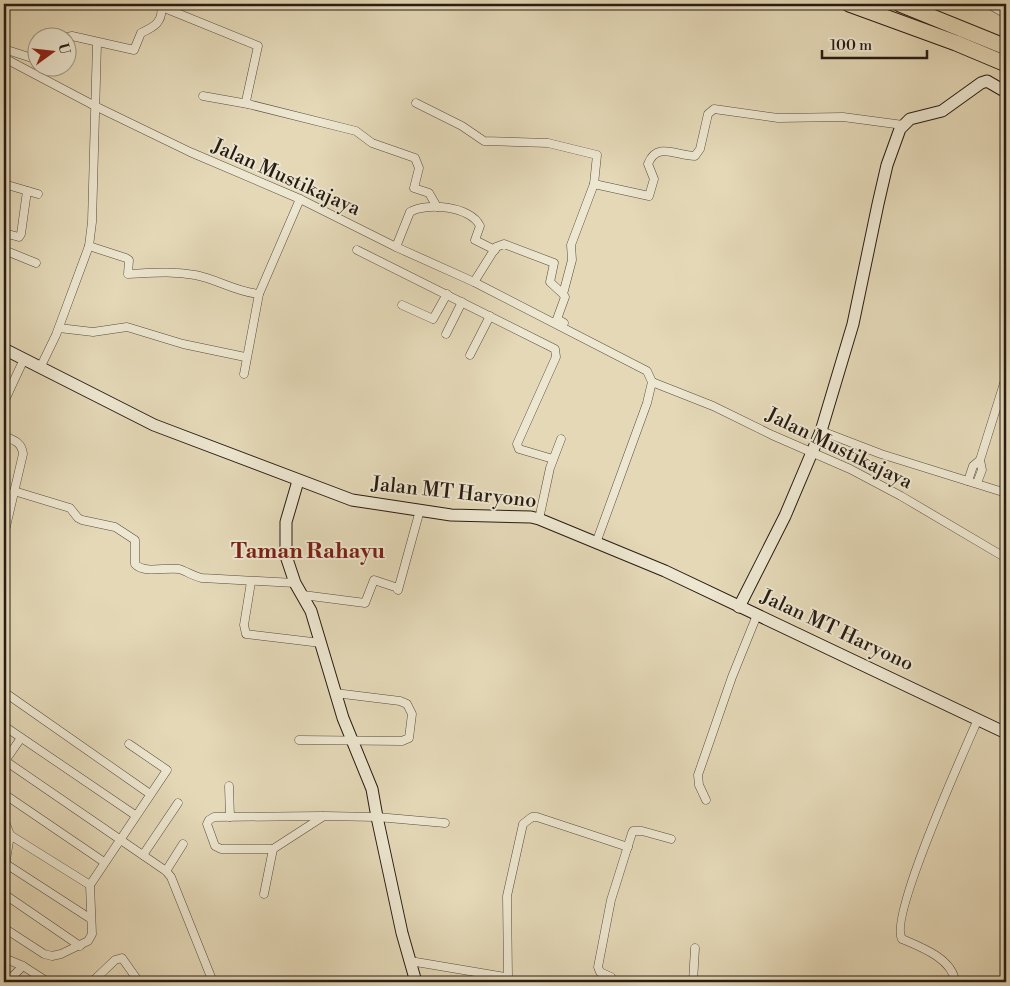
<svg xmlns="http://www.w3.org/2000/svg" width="1010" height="986" font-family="'Libre Bodoni',serif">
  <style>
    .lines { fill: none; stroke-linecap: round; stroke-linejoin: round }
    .street-casing { stroke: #564b3d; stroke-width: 9 }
    .secondary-casing { stroke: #271c14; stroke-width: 13 }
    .highway-casing { stroke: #271c14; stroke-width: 17 }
    .street { stroke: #ede6d0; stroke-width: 8 }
    .secondary { stroke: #ede6d0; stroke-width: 11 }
    .highway { stroke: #e4d8b7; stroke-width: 15 }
    .labels { text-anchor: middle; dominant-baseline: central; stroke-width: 4; stroke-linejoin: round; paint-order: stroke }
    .street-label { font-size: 20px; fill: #271c14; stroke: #ede6d0 }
    .quarter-label { font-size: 22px; font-weight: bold; fill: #7a1f14; stroke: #ede6d0 }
  </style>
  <rect width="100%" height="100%" fill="#e4d8b7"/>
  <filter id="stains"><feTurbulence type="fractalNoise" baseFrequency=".004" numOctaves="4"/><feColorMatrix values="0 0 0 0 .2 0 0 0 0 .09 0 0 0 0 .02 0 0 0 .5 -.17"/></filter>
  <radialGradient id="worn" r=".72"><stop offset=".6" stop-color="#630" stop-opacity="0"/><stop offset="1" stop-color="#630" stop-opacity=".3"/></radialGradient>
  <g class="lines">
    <!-- street casing -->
    <g class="street-casing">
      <g id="street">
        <path d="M988,4L1006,14"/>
        <path d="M162,7L258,46L246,101L248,104L356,131L372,143L415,158L419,168L414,188L429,193L437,207"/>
        <path d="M63,38L72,36L134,50L141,33C154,27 164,22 161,4"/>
        <path d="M4,49L35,59L38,57"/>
        <path d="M4,58L95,106L190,152L300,199L396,247L474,282L647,371L652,382L647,403L596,543"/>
        <path d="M203,96L248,104"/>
        <path d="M416,103L462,126L484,141L548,143L597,155L594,184L571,245L572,260L563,294L565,297L557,319L564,323"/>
        <path d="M4,184L38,194"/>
        <path d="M594,184L649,196L654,179L648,164C657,141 676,156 695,156L700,149L708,114L714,109L778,118L843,117L903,125"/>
        <path d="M4,233L19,237L21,234L27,191"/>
        <path d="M89,246L126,258L129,260L128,274C151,273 172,271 195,275C217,279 236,292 259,294"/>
        <path d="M396,247L410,212C426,202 471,206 480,226L475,240L495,250"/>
        <path d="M4,250L36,263"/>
        <path d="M357,250L555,349L556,357L517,444L519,449L553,459"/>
        <path d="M474,282L496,247L504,244L554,263L550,282L563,294"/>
        <path d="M402,305L433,319L447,294"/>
        <path d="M59,328L93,332L127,327L183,344L245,357"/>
        <path d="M446,334L462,302"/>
        <path d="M470,355L490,316"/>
        <path d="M40,368L56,335L89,246L92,222L97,43"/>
        <path d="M244,374L259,294L300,199"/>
        <path d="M652,382L713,406L772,435L850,469L901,496L1006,558"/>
        <path d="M4,402L24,359"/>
        <path d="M821,431L881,454L1006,493"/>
        <path d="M4,436C13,440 22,442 23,454L4,535"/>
        <path d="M968,481L973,466L980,460"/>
        <path d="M977,483L982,470L980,460L1006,377"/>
        <path d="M14,491L70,508L78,518L82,520L115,527L135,540V564C144,574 166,567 179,569C186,571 193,576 202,578L295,583"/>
        <path d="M539,519L550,468L561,439"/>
        <path d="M251,582L244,625L246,634L321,643"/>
        <path d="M398,590L420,510"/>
        <path d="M303,595L365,603L374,580L398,588"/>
        <path d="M4,692L150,794"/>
        <path d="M4,726L135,815"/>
        <path d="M299,740L402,741L409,738L412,714L407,704L400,701L335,693"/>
        <path d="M4,760L166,871L171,877L213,982"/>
        <path d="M5,761L21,738"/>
        <path d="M229,786L230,817"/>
        <path d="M4,794L104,862"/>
        <path d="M706,800L699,785L698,775L732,677L757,615"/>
        <path d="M4,819L10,835L4,872"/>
        <path d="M10,835L90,885L167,770L129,744"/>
        <path d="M273,849H221L215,846L207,824L209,820L214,817L322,816"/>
        <path d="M143,855L178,803"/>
        <path d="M6,864L91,919"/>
        <path d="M166,871L183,844"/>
        <path d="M4,894L80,946"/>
        <path d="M264,894L273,849L324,816L377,817L445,823"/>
        <path d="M4,928L44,954L52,956L61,954L88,941L92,934L90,885"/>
        <path d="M4,958L23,966L48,982"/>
        <path d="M410,961L505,977L508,978V982"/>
        <path d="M508,978L507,896L523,824L532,817H537L628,847"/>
        <path d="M7,982L23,966"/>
        <path d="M92,982L115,960L122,958L139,982"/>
        <path d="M613,982L611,977L600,972L598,967L611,900L632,833L633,831H642L671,839"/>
        <path d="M693,982L695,948"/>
        <path d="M955,982C953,959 921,947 902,939C888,919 965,749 978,719"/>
      </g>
    </g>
    <!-- secondary casing -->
    <g class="secondary-casing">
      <g id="secondary">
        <path d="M4,349L154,425L352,500L451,515L531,517L539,519L665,571L1006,733"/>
        <path d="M298,481L286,522V556L295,583L311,611L343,718L372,789L377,817L402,933L416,982"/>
        <path d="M739,607L785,516L821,431L853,324L878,204L887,165L900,129L910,119L942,111L981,83L987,81L1006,92"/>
      </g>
    </g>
    <!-- highway casing -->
    <g class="highway-casing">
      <g id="highway">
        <path d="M849,4L956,43L1006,64"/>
        <path d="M900,4L1006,47"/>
      </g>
    </g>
    <!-- street -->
    <use href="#street" class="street"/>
    <!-- secondary -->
    <use href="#secondary" class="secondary"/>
    <!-- highway -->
    <use href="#highway" class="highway"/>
  </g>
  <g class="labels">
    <!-- street labels -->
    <g class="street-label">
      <text transform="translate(286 178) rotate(24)">Jalan Mustikajaya</text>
      <text transform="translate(839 449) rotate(26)">Jalan Mustikajaya</text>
      <text transform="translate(454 493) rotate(6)">Jalan MT Haryono</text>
      <text transform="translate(837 631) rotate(25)">Jalan MT Haryono</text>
    </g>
    <!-- quarter labels -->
    <g class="quarter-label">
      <text x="308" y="551">Taman Rahayu</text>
    </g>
  </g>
  <!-- margin -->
  <rect width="1010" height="986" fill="none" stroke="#e4d8b7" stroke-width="20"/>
  <rect x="5" y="5" width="1000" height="976" fill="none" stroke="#271c14" stroke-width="2.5"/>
  <rect x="10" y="10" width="990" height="966" fill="none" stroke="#271c14"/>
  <!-- north arrow -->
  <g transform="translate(52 52) rotate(75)"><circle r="24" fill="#ede6d0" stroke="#9e9585"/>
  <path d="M0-4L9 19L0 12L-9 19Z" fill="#8f2418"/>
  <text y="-8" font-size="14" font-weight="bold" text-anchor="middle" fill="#271c14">U</text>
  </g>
  <!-- scale -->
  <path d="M822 50v8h105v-8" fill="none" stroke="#271c14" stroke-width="2.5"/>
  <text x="830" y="50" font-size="15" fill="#271c14" stroke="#ede6d0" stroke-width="4" paint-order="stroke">100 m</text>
  <rect width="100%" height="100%" filter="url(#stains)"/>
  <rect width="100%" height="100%" fill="url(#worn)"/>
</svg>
